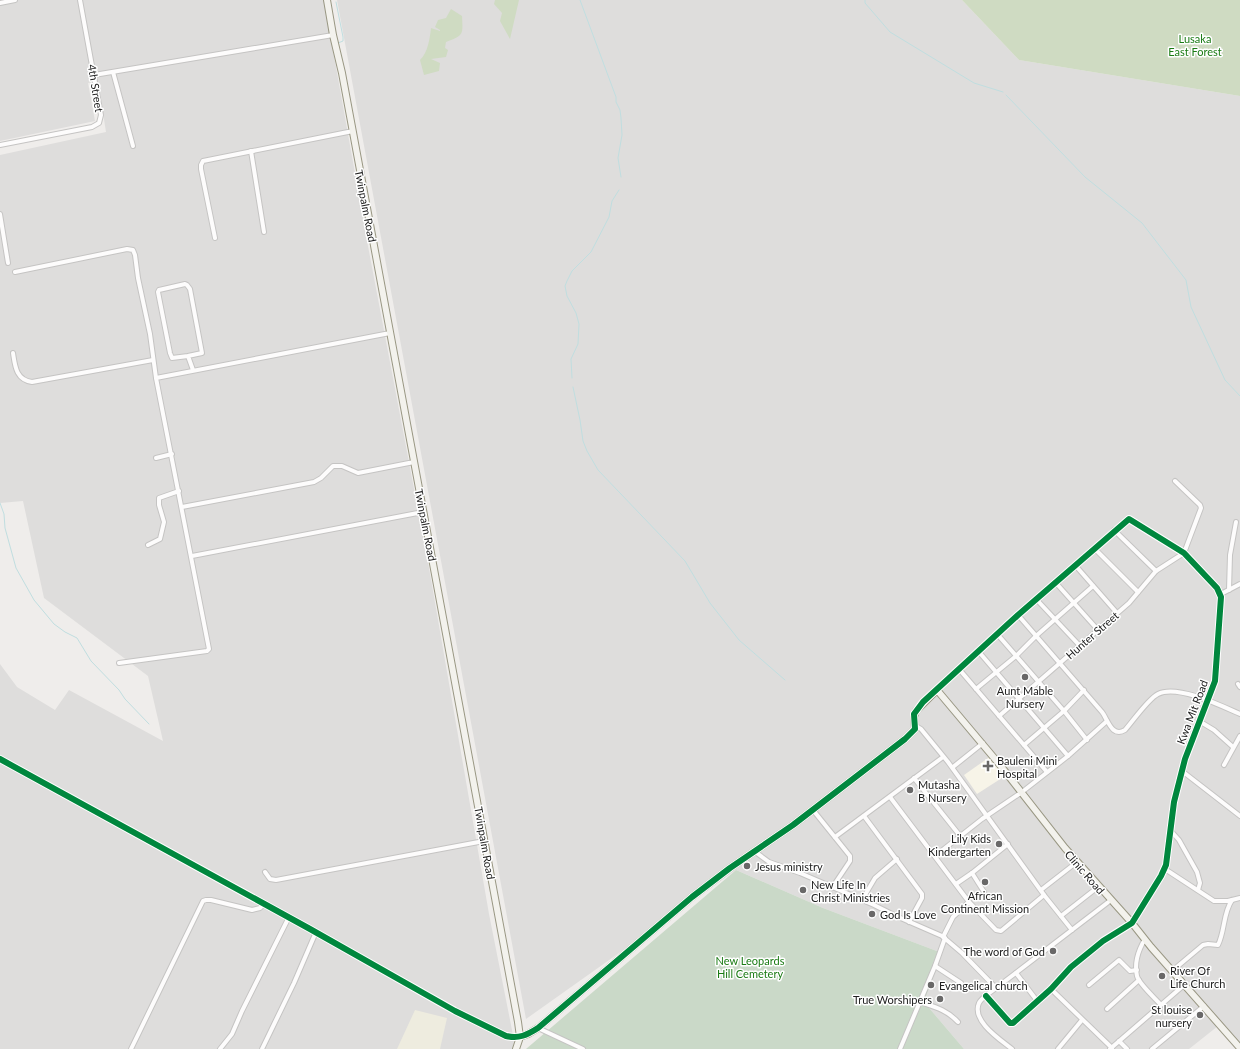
<svg xmlns="http://www.w3.org/2000/svg" width="1240" height="1049" font-family="Lato,sans-serif">
  <style>
    .residential { fill: #dedddc }
    .education { fill: #f7f4e8 }
    .farmland { fill: #eeecdf }
    .forest { fill: #cfdbc2 }
    .cemetery { fill: #cad9c8 }
    .lines { fill: none; stroke-linecap: round; stroke-linejoin: round }
    .stream { stroke: #c0dee0; stroke-width: 1 }
    .street-casing { stroke: #c5c4c3; stroke-width: 6 }
    .secondary-casing { stroke: #999783; stroke-width: 8 }
    .street { stroke: #fdfcfc; stroke-width: 4 }
    .secondary { stroke: #f3f2ed; stroke-width: 6 }
    .cycleway-casing { stroke: #fff; stroke-width: 8 }
    .cycleway { stroke: #00873e; stroke-width: 6 }
    .poi-dot { fill: #696868; stroke: #fff; stroke-width: 1.5 }
    .labels { text-anchor: middle; dominant-baseline: central; stroke-width: 3; stroke-linejoin: round; paint-order: stroke }
    .park-label { font-size: 11px; fill: #1a7b14; stroke: #fff }
    .street-label { font-size: 11px; fill: #212121; stroke: #fff }
    .poi-label { font-size: 11px; fill: #212121; stroke: #fff; text-anchor: start }
  </style>
  <rect width="100%" height="100%" fill="#efedeb"/>
  <!-- residential -->
  <g class="residential">
    <path d="M0,0H324L368,246L429,568L489,914L512,1030L514,1043L512,1049H0V664L17,687L55,710L69,690L163,741L148,676L44,598L23,501L0,503V155L106,132L98,81L88,83L95,121L0,141Z"/>
    <path d="M337,0H962L1019,60L1240,96V1049L1218,1026L1189,1049H964L924,1002L942,953L823,908L736,870L526,1019Z"/>
  </g>
  <!-- education -->
  <path class="education" d="M991,756L1005,776L977,794L964,775Z"/>
  <!-- farmland -->
  <path class="farmland" d="M415,1010L447,1018L440,1049H397Z"/>
  <!-- forest -->
  <g class="forest">
    <path d="M495,0H519L510,39L500,21L502,13L494,4Z"/>
    <path d="M962,0H1240V96L1019,60Z"/>
    <path d="M451,9L462,16C463,35 464,35 446,42L445,48L448,50L446,57L431,59L440,63L439,71L424,75L420,60C428,53 430,37 431,28L440,31V30L435,27L438,20L446,18Z"/>
  </g>
  <!-- cemetery -->
  <path class="cemetery" d="M736,870L823,908L942,953L924,1002L964,1049H526Z"/>
  <g class="lines">
    <!-- stream -->
    <g class="stream">
      <path d="M580,0L616,97V102L620,110L621,118L622,135L618,158L621,177"/>
      <path d="M865,0V3L890,32L974,83L1003,92"/>
      <path d="M336,2L343,37V41L338,43"/>
      <path d="M1006,95L1085,177L1142,223L1186,280L1191,307L1225,380L1240,396"/>
      <path d="M572,378L571,359L578,344L579,324L576,313L567,296L565,286L567,281L572,271L591,252L609,217L612,201L619,190"/>
      <path d="M573,387L580,420L583,441L587,451L598,470L685,561L710,603L739,640L785,680"/>
      <path d="M0,503L4,514L5,528L16,568L34,600L54,624L65,632L77,638L91,661L119,690L125,699L149,724"/>
    </g>
    <!-- street casing -->
    <g class="street-casing">
      <g id="street">
        <path d="M0,3L15,0"/>
        <path d="M113,72L133,146"/>
        <path d="M94,75L333,35"/>
        <path d="M0,145L92,127L99,123L101,115L80,0"/>
        <path d="M251,151L264,232"/>
        <path d="M0,214L8,263"/>
        <path d="M215,238L201,169V165L203,161L353,131"/>
        <path d="M15,272L127,249L133,250L135,255L138,278L150,334L156,378"/>
        <path d="M13,353C15,366 16,380 32,382L153,360"/>
        <path d="M188,356L172,358L170,353L158,292L159,290L185,284L187,285L190,289L202,353L188,356L193,370"/>
        <path d="M156,458L172,454"/>
        <path d="M182,507L314,482L321,478L333,466H342L358,473L414,462"/>
        <path d="M1114,530L1156,571"/>
        <path d="M148,545L160,539L164,522L159,505V498L179,491"/>
        <path d="M1094,548L1138,592"/>
        <path d="M192,556L423,512"/>
        <path d="M1075,565L1117,613"/>
        <path d="M1056,583L1098,630"/>
        <path d="M1229,590L1230,555L1236,522"/>
        <path d="M1221,594L1240,584"/>
        <path d="M1037,600L1080,646"/>
        <path d="M1018,615L1102,712C1108,720 1112,738 1125,730C1133,721 1148,699 1158,694C1177,684 1222,706 1240,714"/>
        <path d="M998,635L1064,711L1087,740"/>
        <path d="M979,652L1068,756"/>
        <path d="M119,663L207,651L209,649L156,378L390,333"/>
        <path d="M959,669L1047,772"/>
        <path d="M1238,684L1240,687"/>
        <path d="M976,689L1016,656L1036,636L1093,586"/>
        <path d="M937,690L1018,615L1129,519L1184,553L1221,594L1215,681L1185,759L1174,802L1166,865L1161,876L1132,923L1103,941L1071,967L1051,989L1013,1023H1010L986,996"/>
        <path d="M999,716L1129,603L1156,571L1184,553L1201,508L1200,505L1175,481"/>
        <path d="M1199,721L1214,730L1233,747"/>
        <path d="M916,726L921,729L948,762L1044,895L1072,930"/>
        <path d="M1024,745L1064,711L1084,690"/>
        <path d="M0,759L310,929L455,1011L506,1036L513,1038L520,1037"/>
        <path d="M1224,765L1240,736"/>
        <path d="M953,767L983,743"/>
        <path d="M1182,771L1240,816"/>
        <path d="M914,778L961,837"/>
        <path d="M890,797L969,902L996,930L1001,931L1044,895"/>
        <path d="M813,810L850,856V861L832,888"/>
        <path d="M864,816L922,894V898L909,922"/>
        <path d="M1170,830L1179,840L1197,872L1200,883L1198,890"/>
        <path d="M835,837L943,757"/>
        <path d="M754,851L769,862L800,873L874,905L896,916L942,936L962,953L996,988"/>
        <path d="M935,856L982,819L1022,792L1068,756L1107,721"/>
        <path d="M1165,869L1214,901H1228L1240,898"/>
        <path d="M265,872L270,879L276,880L484,841"/>
        <path d="M972,873L984,892"/>
        <path d="M956,884L972,873L1008,844"/>
        <path d="M1041,890L1077,862"/>
        <path d="M862,900L875,878L897,859"/>
        <path d="M1061,916L1098,887"/>
        <path d="M943,937L953,917L969,902"/>
        <path d="M1145,939C1139,949 1134,963 1137,976C1139,984 1155,998 1161,1005"/>
        <path d="M935,966L961,983"/>
        <path d="M1172,971L1203,945L1208,944L1218,945C1225,931 1223,913 1232,900"/>
        <path d="M1016,973L1038,1002"/>
        <path d="M1089,985L1119,960L1130,971L1137,970"/>
        <path d="M1051,989L1112,1048"/>
        <path d="M920,1002C935,1007 947,1010 958,1022"/>
        <path d="M1107,1009L1139,980"/>
        <path d="M538,1028L583,1049"/>
        <path d="M1119,1041L1127,1049"/>
        <path d="M131,1049L203,901L206,900H211L252,910L260,908L264,904"/>
        <path d="M220,1049L232,1034L242,1011L289,917"/>
        <path d="M262,1049L294,983L316,932"/>
        <path d="M900,1049L935,966L945,938"/>
        <path d="M1012,1049C1001,1040 971,1021 979,1003C982,997 991,992 996,988L1111,900"/>
        <path d="M1058,1049L1082,1020"/>
        <path d="M1110,1049L1184,985"/>
        <path d="M1152,1049L1204,1006"/>
      </g>
    </g>
    <!-- secondary casing -->
    <g class="secondary-casing">
      <g id="secondary">
        <path d="M327,0L333,35L342,73L518,1022L520,1037L516,1049"/>
        <path d="M520,1037L528,1034L538,1028L692,897L730,868L793,825L905,739L915,729L914,717L916,711L937,690L1000,765L1065,848L1132,923L1151,947L1240,1048"/>
      </g>
    </g>
    <!-- street -->
    <use href="#street" class="street"/>
    <!-- secondary -->
    <use href="#secondary" class="secondary"/>
    <!-- cycleway casing -->
    <g class="cycleway-casing">
      <path id="cycleway" d="M0,759L310,929L455,1011L506,1036C519,1039 527,1035 538,1028L692,897L730,868L793,825L905,739L915,729L914,714L923,702L1018,615L1129,519L1184,553L1217,588L1221,597L1215,681L1185,759L1174,802L1166,865L1161,876L1132,923L1103,941L1071,967L1051,989L1013,1023H1010L986,996"/>
    </g>
    <!-- cycleway -->
    <use href="#cycleway" class="cycleway"/>
  </g>
  <!-- markers -->
  <g class="poi-dot">
    <circle cx="1025" cy="677" r="4"/>
    <path d="M986 760h4v4h4v4h-4v4h-4v-4h-4v-4h4z"/>
    <circle cx="910" cy="790" r="4"/>
    <circle cx="999" cy="844" r="4"/>
    <circle cx="747" cy="866" r="4"/>
    <circle cx="985" cy="882" r="4"/>
    <circle cx="803" cy="890" r="4"/>
    <circle cx="872" cy="914" r="4"/>
    <circle cx="1053" cy="951" r="4"/>
    <circle cx="1162" cy="976" r="4"/>
    <circle cx="931" cy="985" r="4"/>
    <circle cx="940" cy="999" r="4"/>
    <circle cx="1200" cy="1015" r="4"/>
  </g>
  <g class="labels">
    <!-- park labels -->
    <g class="park-label">
      <text x="1195" y="38">Lusaka<tspan x="1195" dy="13">East Forest</tspan></text>
      <text x="750" y="960">New Leopards<tspan x="750" dy="13">Hill Cemetery</tspan></text>
    </g>
    <!-- street labels -->
    <g class="street-label">
      <text transform="translate(96 88) rotate(81)">4th Street</text>
      <text transform="translate(366 206) rotate(79)">Twinpalm Road</text>
      <text transform="translate(426 525) rotate(79)">Twinpalm Road</text>
      <text transform="translate(1092 635) rotate(-41)">Hunter Street</text>
      <text transform="translate(1192 712) rotate(-69)">Kwa Mit Road</text>
      <text transform="translate(485 843) rotate(80)">Twinpalm Road</text>
      <text transform="translate(1085 872) rotate(49)">Clinic Road</text>
    </g>
    <!-- poi labels -->
    <g class="poi-label">
      <text x="1025" y="690" text-anchor="middle">Aunt Mable<tspan x="1025" dy="13">Nursery</tspan></text>
      <text x="997" y="760">Bauleni Mini<tspan x="997" dy="13">Hospital</tspan></text>
      <text x="918" y="784">Mutasha<tspan x="918" dy="13">B Nursery</tspan></text>
      <text x="991" y="838" text-anchor="end">Lily Kids<tspan x="991" dy="13">Kindergarten</tspan></text>
      <text x="755" y="866">Jesus ministry</text>
      <text x="811" y="884">New Life In<tspan x="811" dy="13">Christ Ministries</tspan></text>
      <text x="985" y="895" text-anchor="middle">African<tspan x="985" dy="13">Continent Mission</tspan></text>
      <text x="880" y="914">God Is Love</text>
      <text x="1045" y="951" text-anchor="end">The word of God</text>
      <text x="1170" y="970">River Of<tspan x="1170" dy="13">Life Church</tspan></text>
      <text x="939" y="985">Evangelical church</text>
      <text x="932" y="999" text-anchor="end">True Worshipers</text>
      <text x="1192" y="1009" text-anchor="end">St louise<tspan x="1192" dy="13">nursery</tspan></text>
    </g>
  </g>
</svg>
